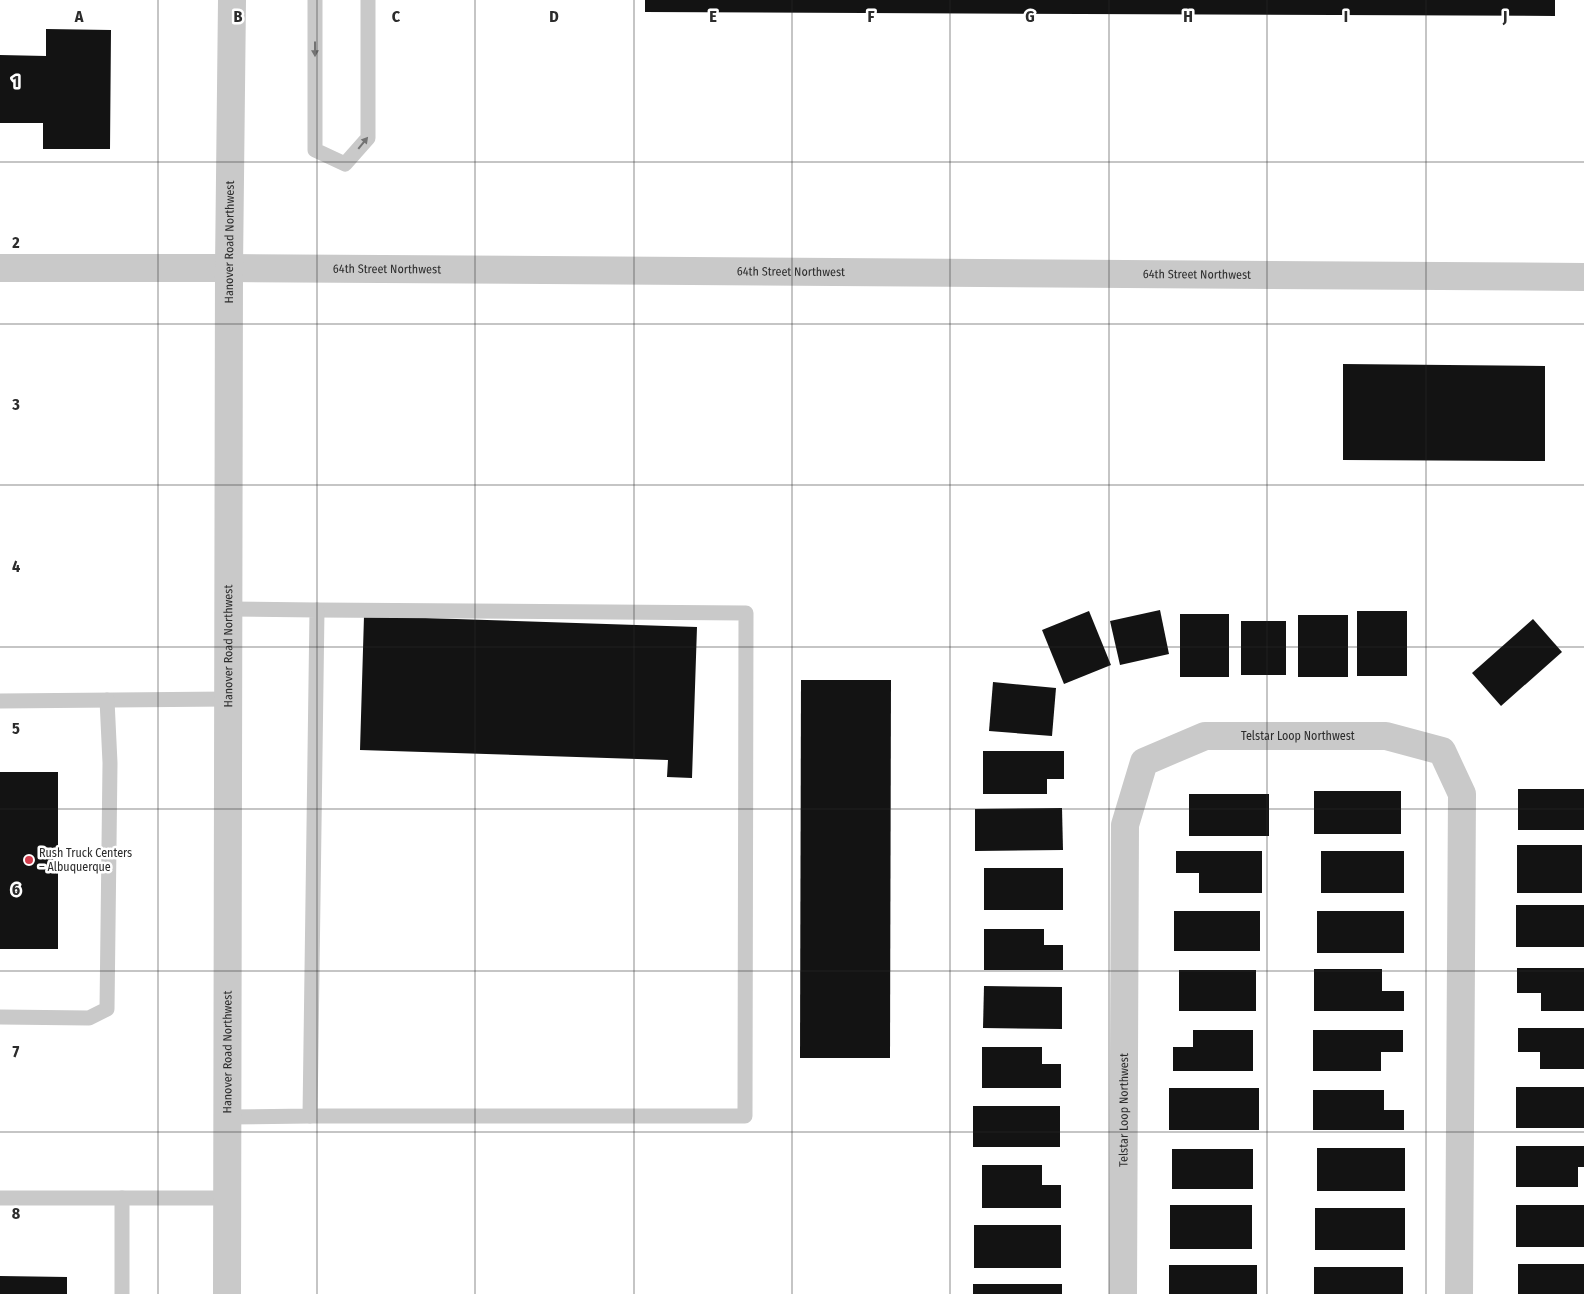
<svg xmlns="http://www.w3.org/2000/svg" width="1584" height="1294" font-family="'Fira Sans Condensed',sans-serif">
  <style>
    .building { fill: #131313 }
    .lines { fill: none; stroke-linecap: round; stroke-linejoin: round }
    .service { stroke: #c9c9c9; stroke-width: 15 }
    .minor { stroke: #c9c9c9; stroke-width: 28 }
    .tertiary { stroke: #c9c9c9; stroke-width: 28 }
    .oneway { fill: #737373 }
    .grid { fill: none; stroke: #2c2c2c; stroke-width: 1; stroke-opacity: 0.55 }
    .poi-dot { fill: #d33d4d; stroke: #fff; stroke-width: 2 }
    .labels { text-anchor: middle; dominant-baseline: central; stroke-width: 5; stroke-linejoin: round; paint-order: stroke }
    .street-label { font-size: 12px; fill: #2c2c2c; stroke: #fff }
    .poi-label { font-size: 12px; fill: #2c2c2c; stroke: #fff; text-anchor: start }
    .grid-label { font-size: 16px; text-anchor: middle; font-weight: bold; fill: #2c2c2c; stroke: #fff; stroke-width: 5; stroke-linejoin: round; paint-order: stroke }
  </style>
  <rect width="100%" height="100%" fill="#fff"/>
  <!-- building -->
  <g class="building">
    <path d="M645,0H1555V16L645,12Z"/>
    <path d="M46,29L111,30L110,149H43V123H0V55L46,56Z"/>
    <path d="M1343,364L1545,366V461L1343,460Z"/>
    <path d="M1160,610L1169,654L1120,665L1110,621Z"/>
    <path d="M1089,611L1111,665L1064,684L1042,630Z"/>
    <rect x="1357" y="611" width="50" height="65"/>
    <rect x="1180" y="614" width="49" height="63"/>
    <rect x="1298" y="615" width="50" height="62"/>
    <path d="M364,616L697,627L692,778L667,777L668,760L360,750Z"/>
    <path d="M1533,619L1562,652L1501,706L1472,673Z"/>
    <rect x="1241" y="621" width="45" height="54"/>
    <path d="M801,680H891L890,1058H800Z"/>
    <path d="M993,682L1056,688L1052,736L989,731Z"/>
    <path d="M983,751H1064V779H1047V794H983Z"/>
    <rect x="0" y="772" width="58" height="177"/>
    <rect x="1518" y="789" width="66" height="41"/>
    <rect x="1314" y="791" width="87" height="43"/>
    <rect x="1189" y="794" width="80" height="42"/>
    <path d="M1062,808L1063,850L975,851V809Z"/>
    <rect x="1517" y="845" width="65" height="48"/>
    <path d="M1176,851H1262V893H1199V873H1176Z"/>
    <rect x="1321" y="851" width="83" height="42"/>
    <rect x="984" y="868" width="79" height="42"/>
    <rect x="1516" y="905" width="68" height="42"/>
    <rect x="1174" y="911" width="86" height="40"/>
    <rect x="1317" y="911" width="87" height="42"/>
    <path d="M984,929H1044V945H1063V970H984Z"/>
    <path d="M1517,968H1584V1011H1541V993H1517Z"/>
    <path d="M1314,969H1382V991H1404V1011H1314Z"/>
    <rect x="1179" y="970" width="77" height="41"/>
    <path d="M984,986L1062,987V1029L983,1028Z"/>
    <path d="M1518,1028H1584V1069H1540V1052H1518Z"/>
    <path d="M1193,1030H1253V1071H1173V1047H1193Z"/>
    <path d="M1313,1030H1403V1052H1381V1071H1313Z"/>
    <path d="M982,1047H1042V1064H1061V1088H982Z"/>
    <rect x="1516" y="1087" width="68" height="41"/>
    <rect x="1169" y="1088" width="90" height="42"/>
    <path d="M1313,1090H1384V1110H1404V1130H1313Z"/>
    <rect x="973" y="1106" width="87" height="41"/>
    <path d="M1516,1146H1584V1167H1578V1187H1516Z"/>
    <rect x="1317" y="1148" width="88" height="43"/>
    <rect x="1172" y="1149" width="81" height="40"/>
    <path d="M982,1165H1042V1185H1061V1208H982Z"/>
    <rect x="1170" y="1205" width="82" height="44"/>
    <rect x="1516" y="1205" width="68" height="42"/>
    <rect x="1315" y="1208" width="90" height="42"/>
    <rect x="974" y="1225" width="87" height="43"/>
    <rect x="1518" y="1264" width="66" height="30"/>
    <rect x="1169" y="1265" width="88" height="29"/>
    <rect x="1314" y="1267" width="89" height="27"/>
    <path d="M0,1276L67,1277V1294H0Z"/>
    <rect x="973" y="1284" width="89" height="10"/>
  </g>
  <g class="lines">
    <!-- service -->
    <g class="service">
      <path d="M315,0V150L345,164L368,138V0"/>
      <path d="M0,701L228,699"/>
      <path d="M0,1017L89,1018L107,1009L110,763L107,700"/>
      <path d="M310,1116H745L746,613L317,610"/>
      <path d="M228,1117L310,1116L317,610L229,609"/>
      <path d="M0,1198H228"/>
      <path d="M122,1198V1294"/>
    </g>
    <!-- minor -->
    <g class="minor">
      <path d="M0,268H229"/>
      <path id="s1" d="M1123,1294L1125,825L1144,762L1205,736H1386L1442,751L1462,794L1459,1294"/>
    </g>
    <!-- tertiary -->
    <g class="tertiary">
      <path id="s2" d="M229,268L1584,277"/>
      <path id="s3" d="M227,1294L229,268L232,0"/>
    </g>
  </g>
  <!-- one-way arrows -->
  <defs><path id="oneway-solid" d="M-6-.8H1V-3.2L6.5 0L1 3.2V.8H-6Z" transform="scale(1.25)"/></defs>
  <g class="oneway">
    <use href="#oneway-solid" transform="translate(315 49) rotate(90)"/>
    <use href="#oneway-solid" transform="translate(363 143) rotate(-51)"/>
  </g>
  <!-- grid -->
  <path class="grid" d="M158,0V1294M317,0V1294M475,0V1294M634,0V1294M792,0V1294M950,0V1294M1109,0V1294M1267,0V1294M1426,0V1294M0,162H1584M0,324H1584M0,485H1584M0,647H1584M0,809H1584M0,971H1584M0,1132H1584"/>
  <!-- markers -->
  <circle class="poi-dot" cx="29" cy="860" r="5"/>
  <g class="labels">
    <!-- street labels -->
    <g class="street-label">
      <text stroke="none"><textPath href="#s3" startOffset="1052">Hanover Road Northwest</textPath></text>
      <text stroke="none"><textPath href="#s2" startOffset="158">64th Street Northwest</textPath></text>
      <text stroke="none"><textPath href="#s2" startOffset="562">64th Street Northwest</textPath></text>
      <text stroke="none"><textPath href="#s2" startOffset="968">64th Street Northwest</textPath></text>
      <text stroke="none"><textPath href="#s3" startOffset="648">Hanover Road Northwest</textPath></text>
      <text stroke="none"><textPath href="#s1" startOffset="694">Telstar Loop Northwest</textPath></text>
      <text stroke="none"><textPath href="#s3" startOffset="242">Hanover Road Northwest</textPath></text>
      <text stroke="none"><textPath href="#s1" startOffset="184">Telstar Loop Northwest</textPath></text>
    </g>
    <!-- poi labels -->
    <g class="poi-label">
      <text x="39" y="853">Rush Truck Centers<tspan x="39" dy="14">– Albuquerque</tspan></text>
    </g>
  </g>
  <g class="grid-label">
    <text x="79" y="22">A</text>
    <text x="238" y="22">B</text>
    <text x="396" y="22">C</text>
    <text x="554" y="22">D</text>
    <text x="713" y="22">E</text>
    <text x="871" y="22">F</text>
    <text x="1030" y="22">G</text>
    <text x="1188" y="22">H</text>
    <text x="1346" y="22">I</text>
    <text x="1505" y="22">J</text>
    <text x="16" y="87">1</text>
    <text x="16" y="248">2</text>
    <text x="16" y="410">3</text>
    <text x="16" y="572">4</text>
    <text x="16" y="734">5</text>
    <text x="16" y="895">6</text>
    <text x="16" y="1057">7</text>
    <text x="16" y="1219">8</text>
  </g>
</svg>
